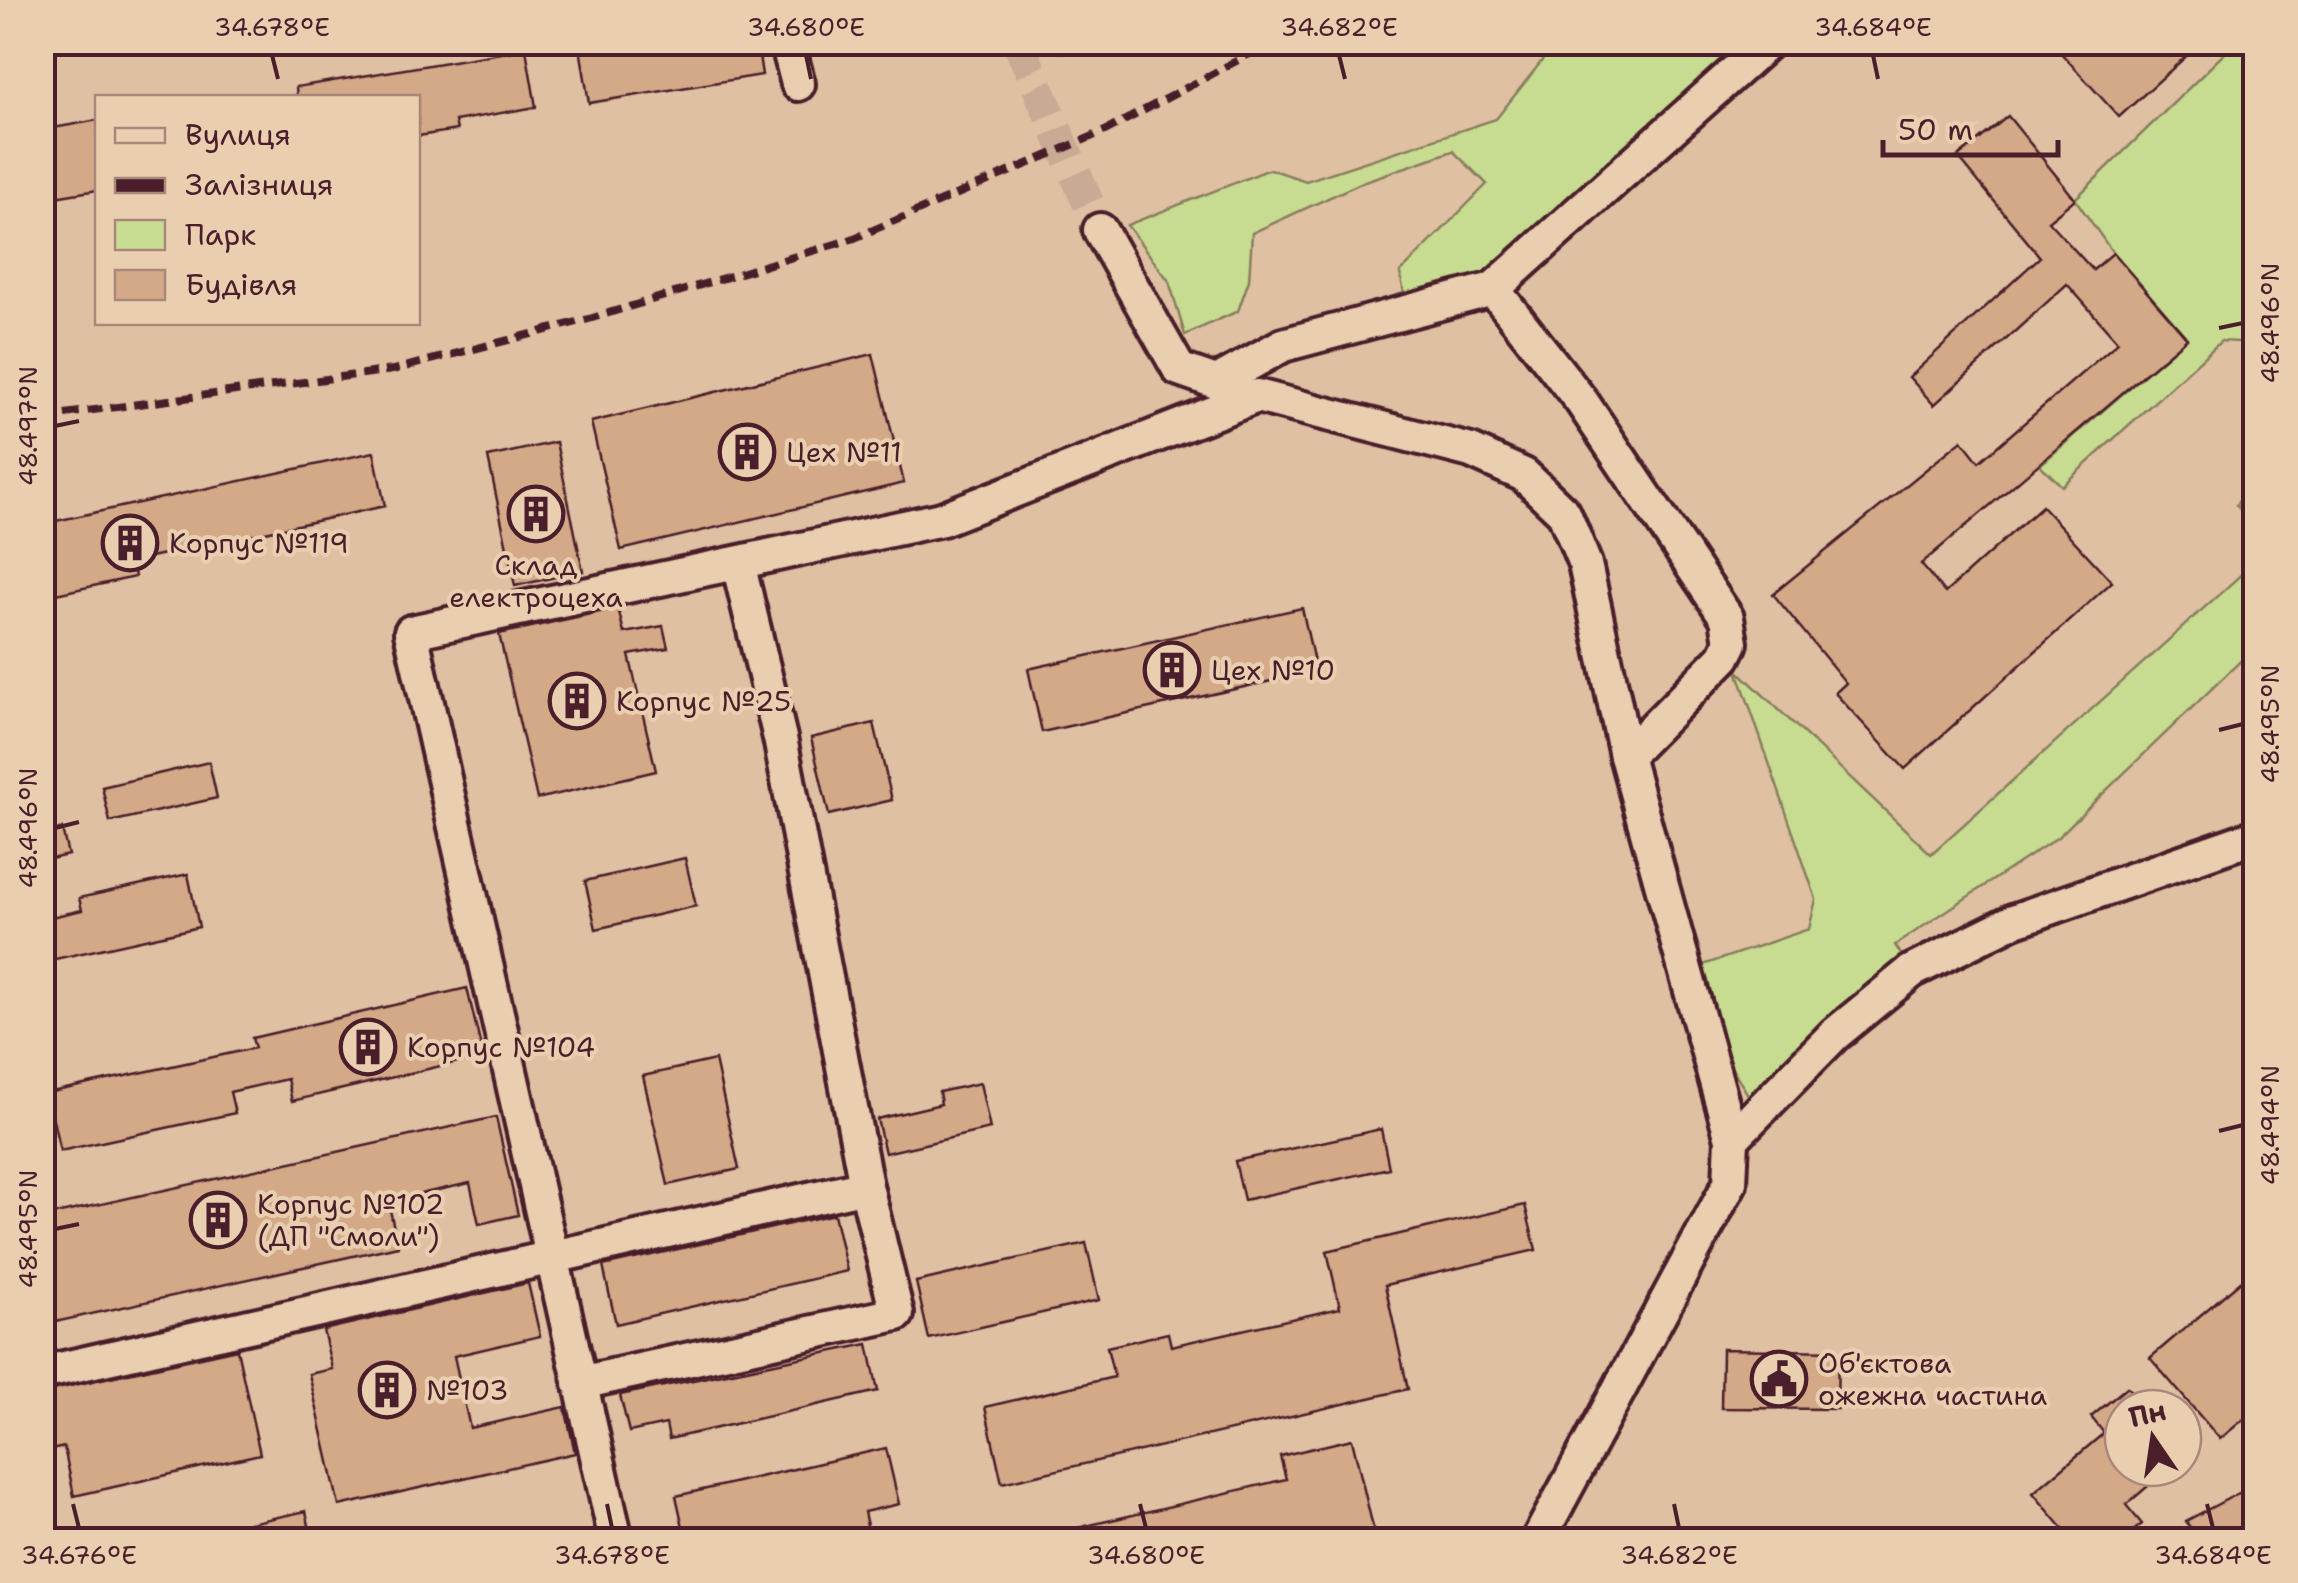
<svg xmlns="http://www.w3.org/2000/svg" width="2298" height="1583" font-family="'Shantell Sans',sans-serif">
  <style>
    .built { fill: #dfc0a2; fill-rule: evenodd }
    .green { fill: #c7dc91; stroke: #887e5e; stroke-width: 2.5 }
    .building { fill: #d3a988; stroke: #4a1f2b; stroke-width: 2.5 }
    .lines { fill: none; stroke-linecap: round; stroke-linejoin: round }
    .minor-tunnel { stroke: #c9ab95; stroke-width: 32; stroke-dasharray: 32 16; stroke-linecap: butt }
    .minor-casing { stroke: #4a1f2b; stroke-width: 40 }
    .minor { stroke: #e9ceb0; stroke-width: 32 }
    .rail { stroke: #4a1f2b; stroke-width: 8; stroke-dasharray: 15 8; stroke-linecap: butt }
    .ticks { fill: none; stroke: #4a1f2b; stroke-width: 4 }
    .labels { text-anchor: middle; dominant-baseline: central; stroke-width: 8; stroke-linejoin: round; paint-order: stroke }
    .poi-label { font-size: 28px; fill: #4a1f2b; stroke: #e9ceb0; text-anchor: start }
    .neatline { fill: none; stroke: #4a1f2b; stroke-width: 4 }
    .ticks-label { font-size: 25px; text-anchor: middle; fill: #4a1f2b }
  </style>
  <rect width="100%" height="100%" fill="#e9ceb0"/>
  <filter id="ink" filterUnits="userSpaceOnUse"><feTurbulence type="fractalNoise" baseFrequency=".01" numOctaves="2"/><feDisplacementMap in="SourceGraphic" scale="20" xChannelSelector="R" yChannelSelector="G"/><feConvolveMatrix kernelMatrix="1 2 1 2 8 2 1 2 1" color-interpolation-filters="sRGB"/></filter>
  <g filter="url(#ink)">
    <!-- built -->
    <path class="built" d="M43,43H2255V1540H43ZM98,98H418V322H98ZM2123,1408H2183V1468H2123Z"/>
    <!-- green -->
    <g class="green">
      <path d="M1041,43H1112L1085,54L1047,51Z"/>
      <path d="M1556,43H1750L1487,282L1405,298L1400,273L1487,184L1453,151L1365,181L1252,233L1249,280L1238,311L1185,335L1169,281L1127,225L1270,169L1306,181L1496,119Z"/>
      <path d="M2235,43H2255V343L2221,341L2062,486L2040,465L2187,338L2113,253L2075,199Z"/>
      <path d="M2255,478V527L2236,505Z"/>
      <path d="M2255,562V647L2058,837L1895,945L1912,971L1759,1112L1720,1050L1703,965L1809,929L1816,899L1737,670L1931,854Z"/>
    </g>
    <!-- building -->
    <g class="building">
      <path d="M579,42H757L762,75L589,103Z"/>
      <path d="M2051,42H2202L2119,117Z"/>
      <path d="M526,49L536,107L455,121L457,130L418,136V98H297L296,87Z"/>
      <path d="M2008,116L2075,199L2048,221L2093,270L2113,253L2187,338L1921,564L1945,593L2042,506L2112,582L1905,769L1835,693L1846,683L1773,594L1962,440L1979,462L2118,342L2067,284L1934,405L1909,377L2040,257L1958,157Z"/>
      <path d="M98,120V190L42,199V130Z"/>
      <path d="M873,354L904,483L621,550L591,422Z"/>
      <path d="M556,442L583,571L515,586L488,457Z"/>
      <path d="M374,452L385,506L132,561L135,577L42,597V524Z"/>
      <path d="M618,608L624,633L663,626L668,648L629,655L656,771L537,799L499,634Z"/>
      <path d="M1302,608L1316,671L1042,732L1028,669Z"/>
      <path d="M874,723L892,800L829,815L811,738Z"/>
      <path d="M209,762L217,798L110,822L102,787Z"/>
      <path d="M62,829L68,855L42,861V833Z"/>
      <path d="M685,858L696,906L596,929L585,881Z"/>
      <path d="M188,874L199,927L42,962V919L82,910L79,898Z"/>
      <path d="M467,988L483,1056L292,1101L287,1079L230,1092L235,1113L60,1151L47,1093L255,1048L252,1038Z"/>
      <path d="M715,1060L739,1169L668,1185L643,1076Z"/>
      <path d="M980,1083L990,1129L885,1153L877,1119L941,1104L939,1092Z"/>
      <path d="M496,1117L518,1215L479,1224L470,1183L388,1201L398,1246L42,1325V1217Z"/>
      <path d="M1381,1129L1389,1168L1244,1200L1235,1161Z"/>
      <path d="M1525,1205L1536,1250L1385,1285L1408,1389L1002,1483L985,1407L1114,1377L1107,1347L1168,1333L1171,1346L1340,1308L1327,1251Z"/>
      <path d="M834,1214L847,1271L616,1324L603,1266Z"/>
      <path d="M1086,1243L1099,1300L929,1339L916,1282Z"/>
      <path d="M2256,1268V1409L2220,1439L2150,1358Z"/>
      <path d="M528,1283L540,1336L454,1356L470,1428L565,1407L575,1453L339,1506L309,1374L332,1369L323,1330Z"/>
      <path d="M868,1344L878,1391L669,1439L666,1424L629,1432L620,1395Z"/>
      <path d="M237,1349L260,1454L74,1496L64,1447L42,1452V1392Z"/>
      <path d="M1722,1349L1838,1351L1837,1409L1721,1408Z"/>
      <path d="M2127,1387L2146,1408H2123V1468H2169L2126,1505L2142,1524L2122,1540H2073L2033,1493L2104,1433L2091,1417Z"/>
      <path d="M1352,1439L1376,1540H1057L1056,1533L1286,1479L1280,1456Z"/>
      <path d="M886,1448L899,1504L864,1512L868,1530L821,1540H686L676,1496Z"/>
      <path d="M2256,1484V1520L2218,1540H2197L2186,1521Z"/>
      <path d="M306,1511L312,1540H209L208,1532Z"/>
    </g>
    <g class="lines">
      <!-- minor-tunnel -->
      <path class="minor-tunnel" d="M1018,42L1100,230"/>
      <!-- minor casing -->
      <g class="minor-casing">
        <g id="minor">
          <path d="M787,42L798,84"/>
          <path d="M1100,230L1179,369L1236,389"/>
          <path d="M1493,289L1582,402L1727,618L1731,643L1724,657L1626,756"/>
          <path d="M1217,382L1283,345L1493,289L1768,42"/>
          <path d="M1732,1139L1835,1034L1912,971L2013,921L2256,836"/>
          <path d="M42,1373L866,1186L780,738L738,563"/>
          <path d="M580,1383L897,1314L866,1186"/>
          <path d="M616,1540L411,632L942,519L1257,396L1471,451L1524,475L1564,513L1585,564L1626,756L1732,1139L1730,1183L1538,1540"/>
        </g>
      </g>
      <!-- minor -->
      <use href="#minor" class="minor"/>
      <!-- rail -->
      <path class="rail" d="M42,417L393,370L589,319L852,239L1105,131L1272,42"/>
    </g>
  </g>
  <!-- ticks -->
  <path class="ticks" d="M272,55L278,79M806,55L811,79M1339,55L1345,79M1873,55L1878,79M2219,328L2243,323M55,426L79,421M2219,730L2243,724M55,828L79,822M2219,1131L2243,1125M55,1229L79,1224M73,1504L79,1528M607,1504L612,1528M1140,1504L1146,1528M1674,1504L1679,1528M2207,1504L2213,1528"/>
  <!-- icons -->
  <defs>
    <g id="building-ring" transform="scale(2.875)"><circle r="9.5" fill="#e9ceb0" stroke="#4a1f2b" stroke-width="1.5"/><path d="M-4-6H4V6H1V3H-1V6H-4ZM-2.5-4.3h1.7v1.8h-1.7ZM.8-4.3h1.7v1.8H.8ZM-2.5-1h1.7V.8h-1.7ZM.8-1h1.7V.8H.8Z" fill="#4a1f2b"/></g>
    <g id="civic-ring" transform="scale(2.875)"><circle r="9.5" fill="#e9ceb0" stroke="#4a1f2b" stroke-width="1.5"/><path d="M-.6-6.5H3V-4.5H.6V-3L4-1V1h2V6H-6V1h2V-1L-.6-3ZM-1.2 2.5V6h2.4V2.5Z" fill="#4a1f2b"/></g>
  </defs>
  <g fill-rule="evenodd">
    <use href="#building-ring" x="747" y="452"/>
    <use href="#building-ring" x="536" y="514"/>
    <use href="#building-ring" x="130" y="543"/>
    <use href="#building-ring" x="1172" y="670"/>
    <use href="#building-ring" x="577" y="701"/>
    <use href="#building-ring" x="368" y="1047"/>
    <use href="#building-ring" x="218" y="1220"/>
    <use href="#civic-ring" x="1779" y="1379"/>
    <use href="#building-ring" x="387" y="1390"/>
  </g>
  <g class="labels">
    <!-- poi labels -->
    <g class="poi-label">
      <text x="786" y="452">Цех №11</text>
      <text x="169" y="543">Корпус №119</text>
      <text x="536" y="565" text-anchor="middle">Склад<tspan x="536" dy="32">електроцеха</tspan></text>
      <text x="1211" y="670">Цех №10</text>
      <text x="616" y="701">Корпус №25</text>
      <text x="407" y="1047">Корпус №104</text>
      <text x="257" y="1204">Корпус №102<tspan x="257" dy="32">(ДП "Смоли")</tspan></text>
      <text x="1818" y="1363">Об'єктова<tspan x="1818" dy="32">ожежна частина</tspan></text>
      <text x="426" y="1390">№103</text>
    </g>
  </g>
  <!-- margin -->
  <rect width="2298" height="1583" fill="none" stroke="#e9ceb0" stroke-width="110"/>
  <!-- legend -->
  <rect x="95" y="95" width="325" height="230" fill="#e9ceb0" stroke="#a9887b" stroke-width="2.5"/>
  <rect x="115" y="128" width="50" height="15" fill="#e9ceb0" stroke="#a9887b" stroke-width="2.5"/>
  <text x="185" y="145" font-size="30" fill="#4a1f2b">Вулиця</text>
  <rect x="115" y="178" width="50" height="15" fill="#4a1f2b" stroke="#a9887b" stroke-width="2.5"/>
  <text x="185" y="195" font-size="30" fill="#4a1f2b">Залізниця</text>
  <rect x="115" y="220" width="50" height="30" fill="#c7dc91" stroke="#a9887b" stroke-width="2.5"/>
  <text x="185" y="245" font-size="30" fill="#4a1f2b">Парк</text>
  <rect x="115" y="270" width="50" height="30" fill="#d3a988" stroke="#a9887b" stroke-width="2.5"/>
  <text x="185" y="295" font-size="30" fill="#4a1f2b">Будівля</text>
  <!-- north arrow -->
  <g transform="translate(2153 1438) rotate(347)"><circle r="48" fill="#e9ceb0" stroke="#a9887b" stroke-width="2.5"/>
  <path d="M0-8L18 38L0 25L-18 38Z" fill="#4a1f2b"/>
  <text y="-15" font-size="28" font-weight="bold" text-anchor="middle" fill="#4a1f2b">Пн</text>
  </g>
  <!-- scale -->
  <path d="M1883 140v15h175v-15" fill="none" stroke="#4a1f2b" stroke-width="5"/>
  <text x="1898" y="140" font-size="30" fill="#4a1f2b" stroke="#e9ceb0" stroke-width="8" paint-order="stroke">50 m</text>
  <rect x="55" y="55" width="2188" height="1473" class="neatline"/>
  <g class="ticks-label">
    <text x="272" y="36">34.678°E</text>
    <text x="806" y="36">34.680°E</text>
    <text x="1339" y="36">34.682°E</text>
    <text x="1873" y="36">34.684°E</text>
    <text transform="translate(2270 323) rotate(-90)" y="9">48.496°N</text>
    <text transform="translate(28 426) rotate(-90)" y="9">48.497°N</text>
    <text transform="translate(2270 724) rotate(-90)" y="9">48.495°N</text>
    <text transform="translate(28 828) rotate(-90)" y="9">48.496°N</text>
    <text transform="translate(2270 1125) rotate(-90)" y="9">48.494°N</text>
    <text transform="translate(28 1229) rotate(-90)" y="9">48.495°N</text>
    <text x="79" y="1564">34.676°E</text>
    <text x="612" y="1564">34.678°E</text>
    <text x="1146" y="1564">34.680°E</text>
    <text x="1679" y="1564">34.682°E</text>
    <text x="2213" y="1564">34.684°E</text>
  </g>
</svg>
